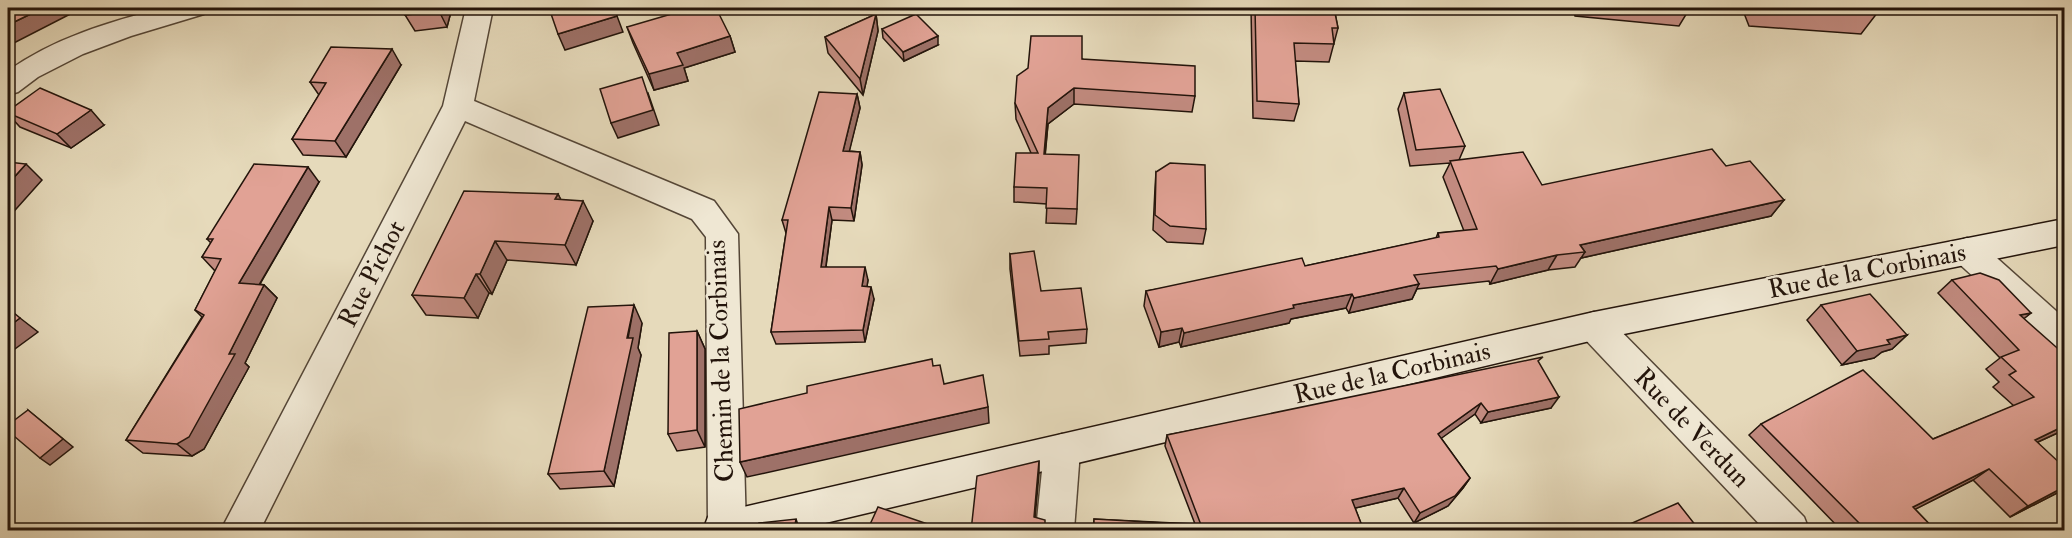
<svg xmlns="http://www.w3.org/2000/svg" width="2072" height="538" font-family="'IM FELL Double Pica',serif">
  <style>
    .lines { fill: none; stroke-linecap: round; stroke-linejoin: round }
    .street-casing { stroke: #544637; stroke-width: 3 }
    .secondary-casing { stroke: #23140b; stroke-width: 3 }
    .street { fill: #efe7d3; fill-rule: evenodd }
    .secondary { fill: #efe7d3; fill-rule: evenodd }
    .wall { fill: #c28b80; stroke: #23140b; stroke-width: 1.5 }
    .shaded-wall { fill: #9e7168; stroke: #23140b; stroke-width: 1.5 }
    .building { fill: #e1a295; stroke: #23140b; stroke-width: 1.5 }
    .labels { text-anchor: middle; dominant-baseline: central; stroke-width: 5; stroke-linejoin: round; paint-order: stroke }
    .street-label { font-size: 26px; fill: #23140b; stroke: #efe7d3 }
  </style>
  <rect width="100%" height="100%" fill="#e6dabb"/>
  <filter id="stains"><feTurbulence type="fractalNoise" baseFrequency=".00333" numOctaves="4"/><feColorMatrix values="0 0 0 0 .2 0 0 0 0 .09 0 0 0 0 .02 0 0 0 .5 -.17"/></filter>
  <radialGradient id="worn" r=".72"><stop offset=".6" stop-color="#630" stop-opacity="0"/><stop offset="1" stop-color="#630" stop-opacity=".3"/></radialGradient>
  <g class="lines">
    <!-- street casing -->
    <g class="street-casing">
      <g id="street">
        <path d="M163,8H208L204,14L131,36L83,54L38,77L18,92L8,95V71C54,38 109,22 163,8Z"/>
        <path d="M466,8H493L474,101L714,201L738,234L746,530L708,529L706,237L692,219L465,121L260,530H221L443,106Z"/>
        <path d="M1967,238L1979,242L2064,318V352L2052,348L1955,260L1951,251L1955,242Z"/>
        <path d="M1594,312L1606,316L1804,517L1809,530H1765L1582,336L1577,326L1582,316Z"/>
        <path d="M1062,434L1075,439L1080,451L1074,530H1036L1044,451L1049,439Z"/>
      </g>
    </g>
    <!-- secondary casing -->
    <g class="secondary-casing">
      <path id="secondary" d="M2064,219V245L1594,340L796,530H703L708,517L722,512L1594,312Z"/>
    </g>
    <!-- street -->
    <use href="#street" class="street"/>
    <!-- secondary -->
    <use href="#secondary" class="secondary"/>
  </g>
  <!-- wall -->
  <g class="wall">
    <path d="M407,8H452L447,27L415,31L405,15Z"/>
    <path d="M1251,8H1334L1338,28L1329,62L1295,61L1299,104L1294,121L1253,118Z"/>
    <path d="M1369,8H1491L1489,13L1369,11Z"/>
    <path d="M1573,8H1690L1679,26L1575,16Z"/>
    <path d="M1742,8H1881L1861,34L1749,26Z"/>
    <path d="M876,14L878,31L863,95L828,53L825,37Z"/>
    <path d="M627,27L730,36L735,52L684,68L688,81L654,90L633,43Z"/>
    <path d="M882,29L938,45L904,61L883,38Z"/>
    <path d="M1082,59L1195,96L1192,112L1074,104L1048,124L1045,154L1077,209L1076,224L1046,223L1047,204L1014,202V187L1031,153L1016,119L1015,103Z"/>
    <path d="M401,65L346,157L303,155L292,139L319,95L310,82Z"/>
    <path d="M1404,93L1465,146L1459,160L1542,185L1726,166L1784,200L1771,216L1581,258L1575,267L1548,270L1490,284L1489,281L1417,289L1412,299L1349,313L1346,308L1291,319L1289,323L1181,347L1179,342L1159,347L1144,306L1146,291L1305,266L1436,238L1438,233L1464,231L1443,177L1450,163L1410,166L1398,109Z"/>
    <path d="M857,94L860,108L849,151L860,152L862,165L854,221L832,220L826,267L868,280L867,286L874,299L865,342L776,344L771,332L786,233L782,220Z"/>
    <path d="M8,111L104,125L71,148L20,127L8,114Z"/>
    <path d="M1156,172L1206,229L1203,244L1167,242L1153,230L1155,188Z"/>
    <path d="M319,182L260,284L264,285L277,298L245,363L249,367L204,449L192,456L143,453L126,440L202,317L195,310L215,271L202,257L211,243L207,239Z"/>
    <path d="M558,194L561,200L593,221L576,265L507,260L492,294L489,293L478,318L426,315L412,295Z"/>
    <path d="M1010,254L1041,291L1087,329L1086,343L1049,346V354L1020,356L1010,269Z"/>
    <path d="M1952,280L2031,313L2024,318L2064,430L2038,442L2061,491L2010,517L1973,480L1915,509L1936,531H1842L1749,435L1761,424L1933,439L2014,406L1993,387L1999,382L1986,369L2000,358L1938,293Z"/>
    <path d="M2064,284V293L2060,288Z"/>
    <path d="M1821,305L1907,335L1892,349L1882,352L1874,358L1842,365L1807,320Z"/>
    <path d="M642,323L638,348L641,355L614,486L560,489L548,474Z"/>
    <path d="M697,331L705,349V447L677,451L668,434Z"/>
    <path d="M1539,364L1551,408L1481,423L1475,414L1441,438L1470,478L1463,488L1448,506L1414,523L1398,498L1355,508L1364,531H1093L1094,519L1195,524L1165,446L1167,435Z"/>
  </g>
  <!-- shaded-wall -->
  <g class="shaded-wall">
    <path d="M43,8H82L8,46V25Z"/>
    <path d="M440,8H452L447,27L439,11Z"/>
    <path d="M876,14L878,31L863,95L860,79Z"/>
    <path d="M617,16L623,32L565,50L558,34Z"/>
    <path d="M730,36L735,52L684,68L688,81L654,90L649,74L677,53Z"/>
    <path d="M938,36V45L904,61L903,52Z"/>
    <path d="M392,49L401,65L346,157L335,141Z"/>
    <path d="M1074,88V104L1048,124L1044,169V154L1048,108Z"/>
    <path d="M648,93L659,125L618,138L611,123Z"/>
    <path d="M857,94L860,108L846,165L843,151Z"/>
    <path d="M91,110L104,125L71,148L57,134Z"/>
    <path d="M860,152L862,165L854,221L851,208Z"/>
    <path d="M26,164L42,180L8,218V184Z"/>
    <path d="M308,167L319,182L252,297L239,283Z"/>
    <path d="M558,194L568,214L555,199Z"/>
    <path d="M1784,200L1771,216L1581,258L1585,252L1580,245Z"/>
    <path d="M583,201L593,221L576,265L565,245Z"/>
    <path d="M829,207L832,220L824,280L821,267Z"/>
    <path d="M495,241L507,260L492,294L480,274Z"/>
    <path d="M1557,255L1548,270L1490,284L1498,269Z"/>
    <path d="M865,267L868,280L865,299L862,286Z"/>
    <path d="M476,274L489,293L478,318L464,298Z"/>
    <path d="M1419,284L1412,299L1349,313L1354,298Z"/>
    <path d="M264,285L277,298L245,363L249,367L204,449L192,456L177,444L229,354Z"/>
    <path d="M871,287L874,299L865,342L863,330Z"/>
    <path d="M1352,294L1346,308L1291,319L1289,323L1181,347L1184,333L1293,305Z"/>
    <path d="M634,305L642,323L638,348L641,355L614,486L604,471Z"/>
    <path d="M2031,313L2015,326L2020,315Z"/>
    <path d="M20,318L38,332L8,354V327Z"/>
    <path d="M1182,328L1179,342L1159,347L1161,332Z"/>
    <path d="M697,331L705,349V447L697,430Z"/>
    <path d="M1907,335L1892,349L1882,352L1874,358L1842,365L1857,351L1887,340Z"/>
    <path d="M1559,397L1551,408L1481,423L1488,412Z"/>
    <path d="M1481,403L1475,414L1432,445L1438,434Z"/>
    <path d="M988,407L989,423L747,477L740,462Z"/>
    <path d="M28,410L73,447L50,465L40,458Z"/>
    <path d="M2064,426V430L2018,451L2035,440Z"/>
    <path d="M1039,461V474L1034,530V517Z"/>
    <path d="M1989,469L1973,480L1898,518L1913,507Z"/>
    <path d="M1470,478L1463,488L1448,506L1414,523L1420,513Z"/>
    <path d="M2064,487V489L2061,491L2010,517L2028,506Z"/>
    <path d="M1404,488L1398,498L1347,510L1352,500Z"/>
    <path d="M796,519L800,531H794Z"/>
  </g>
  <!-- building -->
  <g class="building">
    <path d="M8,8H43L8,25Z"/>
    <path d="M407,8H440L439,11L405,15Z"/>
    <path d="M549,8H613L617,16L558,34Z"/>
    <path d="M692,8H716L730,36L677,53L683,65L649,74L627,27Z"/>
    <path d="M1255,8H1334L1338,28H1332L1334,44L1294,43L1299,104L1257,101Z"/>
    <path d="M876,14L860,79L825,37Z"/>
    <path d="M916,14L938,36L903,52L882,29Z"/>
    <path d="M1031,36H1082V59L1195,66V96L1074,88L1048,108L1044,154L1079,155L1077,209L1046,208L1047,188L1014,187L1016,153H1038L1015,103L1017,76L1028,68Z"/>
    <path d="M331,47L392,49L335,141L292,139L326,83L310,82Z"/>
    <path d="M642,77L653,110L611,123L600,89Z"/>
    <path d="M40,88L91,110L57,134L8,113V111Z"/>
    <path d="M1440,89L1465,146L1416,150L1404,93Z"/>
    <path d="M819,92L857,94L843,151L860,152L851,208L829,207L821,267H865L862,286L871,287L863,330L771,332L788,220H782Z"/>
    <path d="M1712,149L1726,166L1750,161L1784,200L1580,245L1585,252L1557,255L1498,269L1496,266L1414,275L1419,284L1354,298L1352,294L1293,305L1294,308L1184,333L1182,328L1161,332L1146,291L1302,258L1305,266L1439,237L1438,233L1477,229L1450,161L1523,152L1542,185Z"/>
    <path d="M8,162L26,164L8,184Z"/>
    <path d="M1170,163L1205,165L1206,229L1170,226L1155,215L1156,172Z"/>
    <path d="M254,164L308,167L239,283L264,285L229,354H235L189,437L177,444L126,440L204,315L195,310L221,259L202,257L213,239H207Z"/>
    <path d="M464,191L558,194L555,199L583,201L565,245L495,241L480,274H476L464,298L412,295Z"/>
    <path d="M1034,251L1041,291L1081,288L1087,329L1048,332L1049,339L1019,341L1010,254Z"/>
    <path d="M1980,273L1999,280L2031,313L2020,315L2064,354V426L2035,440L2064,467V487L2028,506L1989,469L1913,507L1936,531H1867L1761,424L1863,370L1933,439L2034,397L2009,375L2016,371L2001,357L2019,350L1952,280Z"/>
    <path d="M1870,294L1907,335L1887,340L1890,344L1857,351L1821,305Z"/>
    <path d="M634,305L627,338H633L604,471L548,474L588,307Z"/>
    <path d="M8,308L20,318L8,327Z"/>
    <path d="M697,331V430L668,434L669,333Z"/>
    <path d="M1543,357L1538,361L1559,397L1488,412L1481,403L1438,434L1470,478L1455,496L1420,513L1404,488L1352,500L1364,531H1094V519L1201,525L1167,435Z"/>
    <path d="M932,359L933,366L940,365L944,384L983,375L988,407L740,462L739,409L807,393V386Z"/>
    <path d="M28,410L63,439L40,458L8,431V425Z"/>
    <path d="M1039,461L1034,517L1045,520V531H971L977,476Z"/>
    <path d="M1678,503L1700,531H1614Z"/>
    <path d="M878,507L948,531H867Z"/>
    <path d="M796,519L794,531H760L759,523Z"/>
  </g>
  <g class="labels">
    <!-- street labels -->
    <g class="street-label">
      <text transform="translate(1867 271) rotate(-11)">Rue de la Corbinais</text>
      <text transform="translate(372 274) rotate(-63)">Rue Pichot</text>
      <text transform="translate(721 361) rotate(-92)">Chemin de la Corbinais</text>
      <text transform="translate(1392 373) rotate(-13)">Rue de la Corbinais</text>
      <text transform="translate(1692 428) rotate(46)">Rue de Verdun</text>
    </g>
  </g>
  <!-- margin -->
  <rect width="2072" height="538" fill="none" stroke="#e6dabb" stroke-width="30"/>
  <rect x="9" y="9" width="2054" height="520" fill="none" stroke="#23140b" stroke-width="3"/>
  <rect x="15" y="15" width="2042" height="508" fill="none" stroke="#23140b" stroke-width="1.5"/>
  <rect width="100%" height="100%" filter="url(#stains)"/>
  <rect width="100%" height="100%" fill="url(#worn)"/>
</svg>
